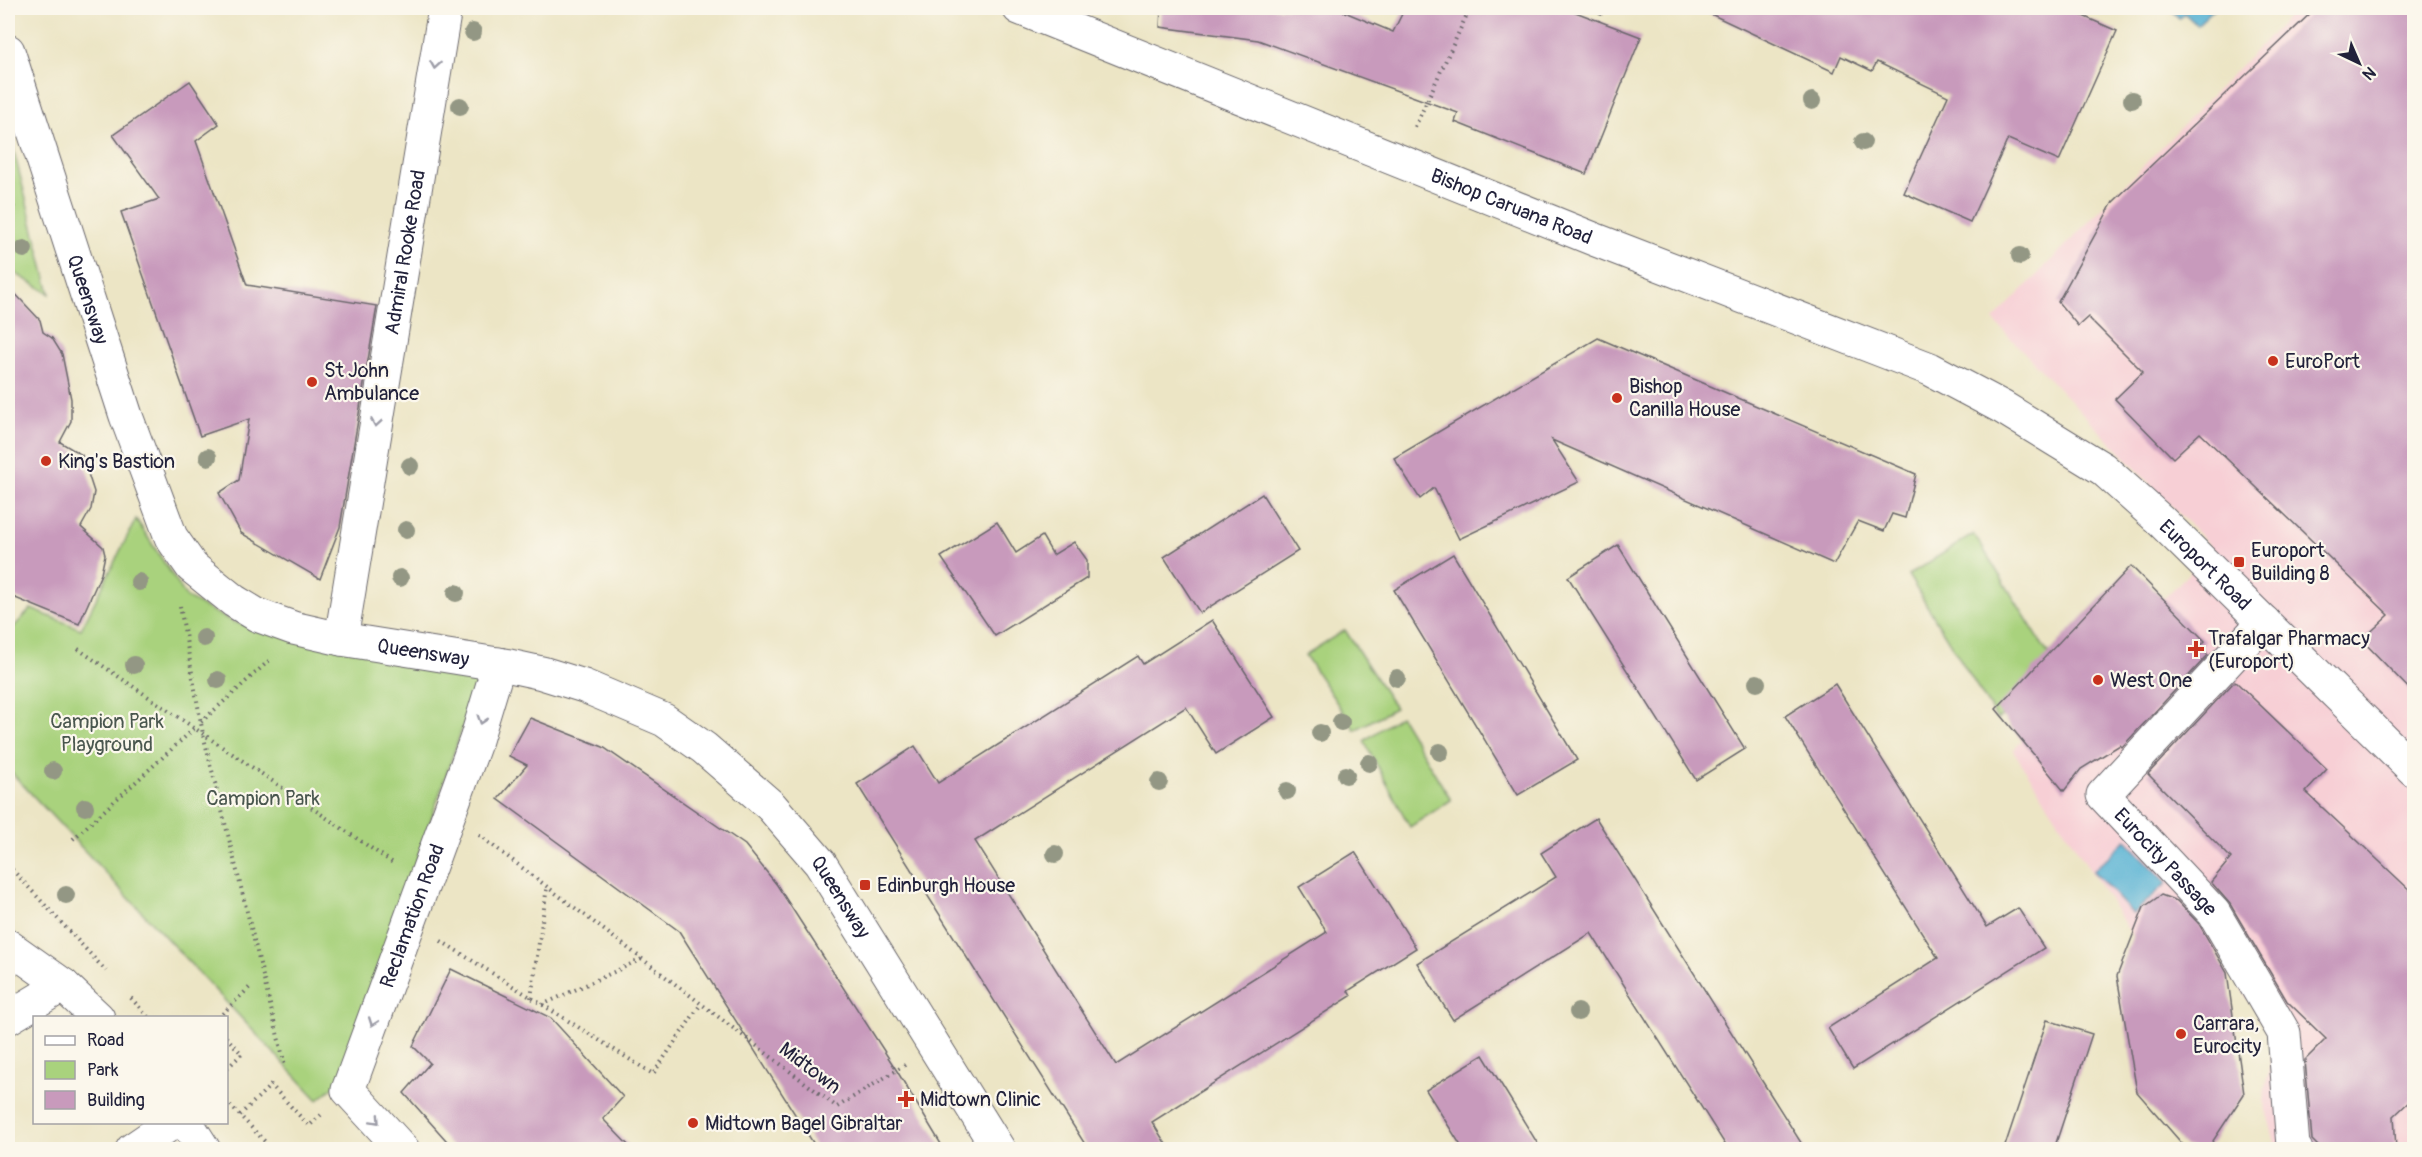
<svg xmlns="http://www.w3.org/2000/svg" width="2422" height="1157" font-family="Pangolin,sans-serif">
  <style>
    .built { fill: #f7cfd5 }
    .green { fill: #a9d27d; stroke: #667a5c; stroke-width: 1.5 }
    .water { fill: #55b1d3; stroke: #3c6a87; stroke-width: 1.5 }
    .building { fill: #c89abc }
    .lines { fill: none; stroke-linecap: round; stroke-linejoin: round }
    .street-casing { stroke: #69666b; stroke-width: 35 }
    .secondary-casing { stroke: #69666b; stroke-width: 35 }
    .primary-casing { stroke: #69666b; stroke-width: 35 }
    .path { stroke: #69666b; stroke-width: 4; stroke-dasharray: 1.5 4.5; stroke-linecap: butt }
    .street { stroke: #fff; stroke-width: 33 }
    .secondary { stroke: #fff; stroke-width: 33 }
    .primary { stroke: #fff; stroke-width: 33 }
    .tree { fill: #939784 }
    .oneway { stroke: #9c9ca7 }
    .poi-dot { fill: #c8321e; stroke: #fbf7ec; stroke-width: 2 }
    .labels { text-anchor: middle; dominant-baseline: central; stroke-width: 4.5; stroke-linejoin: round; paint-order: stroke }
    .street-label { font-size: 20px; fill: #22223b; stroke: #fbf7ec }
    .poi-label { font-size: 20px; fill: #22223b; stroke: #fbf7ec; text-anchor: start }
    .park-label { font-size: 20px; fill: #4a574f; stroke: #fbf7ec }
  </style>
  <rect width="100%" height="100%" fill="#fbf7ec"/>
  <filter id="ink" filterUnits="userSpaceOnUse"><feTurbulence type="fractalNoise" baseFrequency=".0167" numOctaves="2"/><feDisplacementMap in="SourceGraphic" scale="12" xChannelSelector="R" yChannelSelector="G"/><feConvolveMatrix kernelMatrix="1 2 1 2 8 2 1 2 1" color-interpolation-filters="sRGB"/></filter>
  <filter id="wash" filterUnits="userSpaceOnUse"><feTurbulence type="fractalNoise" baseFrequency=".008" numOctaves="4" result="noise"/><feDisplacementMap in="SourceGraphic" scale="24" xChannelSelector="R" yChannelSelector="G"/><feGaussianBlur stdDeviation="1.35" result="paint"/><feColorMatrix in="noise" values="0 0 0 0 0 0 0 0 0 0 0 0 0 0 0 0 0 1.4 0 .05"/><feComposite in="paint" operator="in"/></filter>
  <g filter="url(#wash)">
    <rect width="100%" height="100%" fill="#ece5c5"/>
    <!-- built -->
    <path class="built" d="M2297,8H2414V1149H2277L2263,1100L2274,1042L2218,951L2162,982L2013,750L2213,549L1993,320Z"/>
    <!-- green -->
    <g class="green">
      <path d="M8,128L50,294L8,269Z"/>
      <path d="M136,519L187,598L233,622L481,674L341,1080L318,1100L8,769V633L31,609L81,629Z"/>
      <path d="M1974,534L2063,678L1997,719L1908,575Z"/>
      <path d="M1345,630L1395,708L1355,730L1305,655Z"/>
      <path d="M1400,716L1451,800L1410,827L1364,741Z"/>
    </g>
    <!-- water -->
    <g class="water">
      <path d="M2173,8H2215L2197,25L2184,13L2179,18L2171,10Z"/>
      <path d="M2126,840L2167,883L2133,914L2093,871Z"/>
    </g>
    <g id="blocks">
      <!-- building -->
      <g class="building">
        <path d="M1161,8H1335L1393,32L1405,8H1565L1641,37L1586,174L1455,122L1458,113L1258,40L1160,27Z"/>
        <path d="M1698,8H2065L2117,31L2059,161L2008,139L1970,222L1904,193L1948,96L1877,62L1872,71L1841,56L1834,72Z"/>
        <path d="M2316,8H2415V695L2362,640L2389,615L2200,433L2173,458L2115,399L2143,372L2088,317L2078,326L2058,302L2113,202Z"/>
        <path d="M190,81L219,124L196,141L247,285L377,306L340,527L320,579L241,533L219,493L239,480L249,419L200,436L121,212L159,199L113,135Z"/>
        <path d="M8,286L40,320L43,332L52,338L62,354L71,399V421L60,442L82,455L94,492L91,509L81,527L103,547L105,555L101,574L79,624L8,595Z"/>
        <path d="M1598,338L1916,474L1905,518L1892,514L1884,531L1858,521L1834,564L1552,440L1579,482L1459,539L1434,488L1420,499L1394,458Z"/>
        <path d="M1262,494L1298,551L1200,613L1164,557Z"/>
        <path d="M997,522L1016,553L1042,536L1053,555L1074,542L1087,560V578L995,636L941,557Z"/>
        <path d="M1618,545L1745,749L1696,780L1568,577Z"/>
        <path d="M1453,554L1577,760L1518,795L1394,590Z"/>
        <path d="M2131,566L2205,641L2200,647L2208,655L2122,747L2120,745L2081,769L2064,791L1996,709Z"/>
        <path d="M1212,620L1274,717L1216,754L1186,707L975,841L1116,1065L1327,932L1299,887L1355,852L1416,948L1348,991L1351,996L1152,1122L1169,1149H1088L857,784L915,746L938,783L1138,656L1143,664Z"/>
        <path d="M2235,681L2327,769L2306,792L2415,895V1096L2394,1116L2396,1149H2321L2312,1140L2305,1060L2326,1039L2287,1001L2230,904L2211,882L2231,858L2148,774Z"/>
        <path d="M1835,684L1987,927L2018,908L2044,948L1853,1069L1828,1028L1938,958L1785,716Z"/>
        <path d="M530,718L603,747L745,845L777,885L897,1071L944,1149H817L679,931L498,799L527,765L509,756Z"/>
        <path d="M1596,818L1805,1149H1728L1591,933L1453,1020L1417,963L1556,877L1541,853Z"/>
        <path d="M2161,895L2177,901L2199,924L2227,973L2244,1094L2211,1144L2201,1149L2185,1147L2137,1092L2117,976L2144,907Z"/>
        <path d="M451,969L551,1018L623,1097L603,1119L632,1149H454L404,1093L430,1063L413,1046Z"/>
        <path d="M2047,1020L2092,1034L2054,1149H2004Z"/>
        <path d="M1483,1055L1541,1149H1463L1426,1090Z"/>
      </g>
    </g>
  </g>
  <g filter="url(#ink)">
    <use href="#blocks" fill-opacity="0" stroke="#69666b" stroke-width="1.5"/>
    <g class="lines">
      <!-- street casing -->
      <g class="street-casing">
        <g id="street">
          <path id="s1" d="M2264,622L2103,795L2214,913L2284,1033L2293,1146L2296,1150"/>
          <path d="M8,1018L63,985"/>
          <path d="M132,1150L173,1122"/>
          <path id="s2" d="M403,1150L348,1090L476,740L499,664"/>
        </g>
      </g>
      <!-- secondary casing -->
      <g class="secondary-casing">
        <g id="secondary">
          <path d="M8,946L63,985L98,1018"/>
          <path d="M186,1122L204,1150"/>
        </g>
      </g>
      <!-- primary casing -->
      <g class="primary-casing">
        <g id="primary">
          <path id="s3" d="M1019,8L1596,240L1930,369L2002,407L2103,469L2159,519L2414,770"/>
          <path id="s4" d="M8,51L126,416L171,537L192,567L234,601L257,615L293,628L341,639L510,666L542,673L584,686L664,720L704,748L771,806L820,863L999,1150"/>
          <path id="s5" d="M341,639L445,8"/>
        </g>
      </g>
      <!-- path -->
      <g class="path">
        <path d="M1598,21L1603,8"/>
        <path d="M1415,127L1470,8"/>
        <path d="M8,208L18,204"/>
        <path d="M180,606L203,734L285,1065"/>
        <path d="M78,649L393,863"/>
        <path d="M201,722L271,659"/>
        <path d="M479,835L837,1107L905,1065"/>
        <path d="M73,839L196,727"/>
        <path d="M8,865L106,971"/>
        <path d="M441,941L653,1074L701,1004"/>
        <path d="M131,998L149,1018"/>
        <path d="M531,998L547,887"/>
        <path d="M542,1005L642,959"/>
        <path d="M218,1018L250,987"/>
        <path d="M226,1037L242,1054L226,1069"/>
        <path d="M226,1101L273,1150"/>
        <path d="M240,1115L271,1085L309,1126L321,1115"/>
      </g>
      <!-- street -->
      <use href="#street" class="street"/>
      <!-- secondary -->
      <use href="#secondary" class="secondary"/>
      <!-- primary -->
      <use href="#primary" class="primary"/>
    </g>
    <!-- trees -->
    <g class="tree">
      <circle cx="473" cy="32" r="9"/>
      <circle cx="2132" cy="100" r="9"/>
      <circle cx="1812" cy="101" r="9"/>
      <circle cx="460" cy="106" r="9"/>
      <circle cx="1863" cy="142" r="9"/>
      <circle cx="24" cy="249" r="9"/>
      <circle cx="2020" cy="256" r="9"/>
      <circle cx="208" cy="457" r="9"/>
      <circle cx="410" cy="466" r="9"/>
      <circle cx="406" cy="530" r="9"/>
      <circle cx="400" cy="578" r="9"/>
      <circle cx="139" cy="582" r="9"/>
      <circle cx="456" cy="593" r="9"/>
      <circle cx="204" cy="638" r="9"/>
      <circle cx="134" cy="665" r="9"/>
      <circle cx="1397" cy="678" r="9"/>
      <circle cx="218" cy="680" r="9"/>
      <circle cx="1757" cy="683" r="9"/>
      <circle cx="1341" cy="722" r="9"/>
      <circle cx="1320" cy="733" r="9"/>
      <circle cx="1440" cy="752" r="9"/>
      <circle cx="1369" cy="763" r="9"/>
      <circle cx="53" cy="771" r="9"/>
      <circle cx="1346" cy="775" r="9"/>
      <circle cx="1159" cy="782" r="9"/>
      <circle cx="1287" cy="791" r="9"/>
      <circle cx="85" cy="807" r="9"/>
      <circle cx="1055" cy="854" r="9"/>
      <circle cx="66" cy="895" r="9"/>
      <circle cx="1578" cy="1012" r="9"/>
    </g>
    <!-- one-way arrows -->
    <defs><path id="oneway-chevron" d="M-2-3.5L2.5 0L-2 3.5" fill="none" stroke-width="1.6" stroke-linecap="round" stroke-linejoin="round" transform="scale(1.5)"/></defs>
    <g class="oneway">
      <use href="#oneway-chevron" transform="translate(435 65) rotate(99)"/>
      <use href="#oneway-chevron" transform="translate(376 423) rotate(99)"/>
      <use href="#oneway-chevron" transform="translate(482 720) rotate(107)"/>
      <use href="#oneway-chevron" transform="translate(373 1022) rotate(110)"/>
      <use href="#oneway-chevron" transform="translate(376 1120) rotate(47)"/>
    </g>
  </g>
  <!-- markers -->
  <g class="poi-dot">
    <circle cx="2273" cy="361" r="6"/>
    <circle cx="312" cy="382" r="6"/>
    <circle cx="1617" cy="398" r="6"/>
    <circle cx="46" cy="461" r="6"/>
    <rect x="2233" y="556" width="12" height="12" rx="3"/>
    <path d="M2193 640h6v6h6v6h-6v6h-6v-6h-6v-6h6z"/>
    <circle cx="2098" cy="680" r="6"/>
    <rect x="859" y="879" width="12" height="12" rx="3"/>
    <circle cx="2181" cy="1034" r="6"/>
    <path d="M903 1090h6v6h6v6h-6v6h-6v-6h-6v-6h6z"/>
    <circle cx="693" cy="1123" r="6"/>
  </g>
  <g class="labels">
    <!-- street labels -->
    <g class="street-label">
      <text stroke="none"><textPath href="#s3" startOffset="531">Bishop Caruana Road</textPath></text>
      <text stroke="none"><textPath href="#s5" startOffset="392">Admiral Rooke Road</textPath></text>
      <text stroke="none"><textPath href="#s4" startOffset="261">Queensway</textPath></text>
      <text stroke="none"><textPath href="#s3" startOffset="1320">Europort Road</textPath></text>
      <text stroke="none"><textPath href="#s4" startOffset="801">Queensway</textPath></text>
      <text stroke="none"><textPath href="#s1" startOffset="328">Eurocity Passage</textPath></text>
      <text stroke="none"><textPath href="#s4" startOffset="1305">Queensway</textPath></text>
      <text stroke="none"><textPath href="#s2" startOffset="267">Reclamation Road</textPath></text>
      <text transform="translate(810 1068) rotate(37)">Midtown</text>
    </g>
    <!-- poi labels -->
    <g class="poi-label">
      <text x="2285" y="361">EuroPort</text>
      <text x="324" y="370">St John<tspan x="324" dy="23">Ambulance</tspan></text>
      <text x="1629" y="386">Bishop<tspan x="1629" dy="23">Canilla House</tspan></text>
      <text x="58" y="461">King's Bastion</text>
      <text x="2251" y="550">Europort<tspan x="2251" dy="23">Building 8</tspan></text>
      <text x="2208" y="638">Trafalgar Pharmacy<tspan x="2208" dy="23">(Europort)</tspan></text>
      <text x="2110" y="680">West One</text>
      <text x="877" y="885">Edinburgh House</text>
      <text x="2193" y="1023">Carrara,<tspan x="2193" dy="23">Eurocity</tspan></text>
      <text x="920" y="1099">Midtown Clinic</text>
      <text x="705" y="1123">Midtown Bagel Gibraltar</text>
    </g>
    <!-- park labels -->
    <g class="park-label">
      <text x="107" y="721">Campion Park<tspan x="107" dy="23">Playground</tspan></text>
      <text x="263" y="798">Campion Park</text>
    </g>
  </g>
  <!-- margin -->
  <rect width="2422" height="1157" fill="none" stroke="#fbf7ec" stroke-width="30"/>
  <!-- legend -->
  <rect x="33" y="1016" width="195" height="108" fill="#fbf7ec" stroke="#a4a2a5" stroke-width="1.5"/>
  <rect x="45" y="1036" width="30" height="9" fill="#ffffff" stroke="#a4a2a5" stroke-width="1.5"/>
  <text x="87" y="1046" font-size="18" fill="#22223b">Road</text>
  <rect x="45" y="1061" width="30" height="18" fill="#a9d27d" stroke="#a4a2a5" stroke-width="1.5"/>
  <text x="87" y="1076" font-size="18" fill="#22223b">Park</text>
  <rect x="45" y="1091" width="30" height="18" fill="#c89abc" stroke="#a4a2a5" stroke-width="1.5"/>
  <text x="87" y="1106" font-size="18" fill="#22223b">Building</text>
  <!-- north arrow -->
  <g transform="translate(2359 63) rotate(136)" stroke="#fbf7ec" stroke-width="4.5" paint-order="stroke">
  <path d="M0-4.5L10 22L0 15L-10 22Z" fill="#22223b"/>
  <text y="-9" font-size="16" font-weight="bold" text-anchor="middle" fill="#22223b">N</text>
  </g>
</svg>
